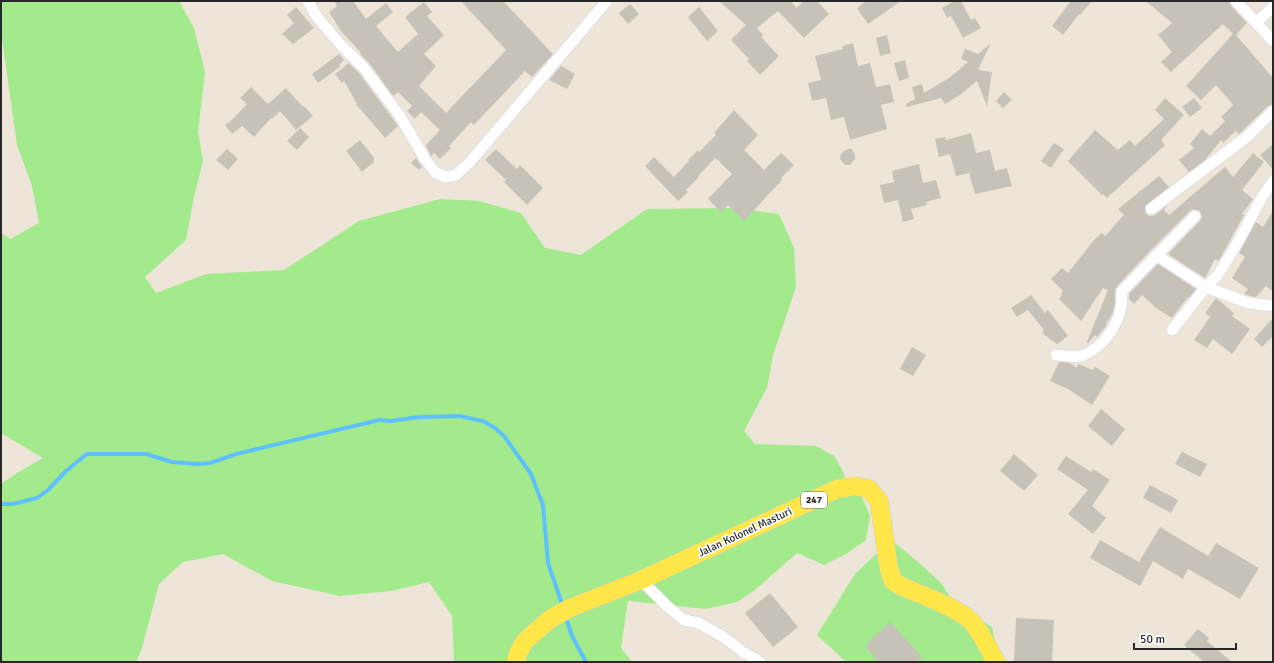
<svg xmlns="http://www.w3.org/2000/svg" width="1274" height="663" font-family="Signika,sans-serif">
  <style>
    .green { fill: #a3ea8d }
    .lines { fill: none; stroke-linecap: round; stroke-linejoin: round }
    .stream { stroke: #5ec1fb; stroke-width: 4 }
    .building { fill: #c7c2b8 }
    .street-casing { stroke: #cdcfe3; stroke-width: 12 }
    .primary-casing { stroke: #cbcbcb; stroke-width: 19 }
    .street { stroke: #fff; stroke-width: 11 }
    .primary { stroke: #ffe74a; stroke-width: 18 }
    .labels { text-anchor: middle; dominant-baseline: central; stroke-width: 3.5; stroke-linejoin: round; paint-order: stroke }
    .shield { fill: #fff; stroke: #686868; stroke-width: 1 }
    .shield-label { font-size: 10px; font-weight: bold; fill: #282828 }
    .street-label { font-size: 11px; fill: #282828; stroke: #fff }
  </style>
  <rect width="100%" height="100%" fill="#ede6d8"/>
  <!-- green -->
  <g class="green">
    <path d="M1,1H179L194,28L205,72L198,132L203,161L194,197L186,240L145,277L156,293L206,274L284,270L359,221L440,199L479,201L521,213L545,248L581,255L647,209L733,208L779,214L794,248L796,287L773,355L767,388L744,431L755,444L816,446L834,456L843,471L848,489L862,497L870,516L866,540L846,554L824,565L797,553L755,590L737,602L706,609L628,601L621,648L632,662H454L452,616L429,582L391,591L340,596L272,581L223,554L183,562L159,584L142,648L136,662H1V484L17,473L43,458L1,433V233L10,239L39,223L32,186L17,145L1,32Z"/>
    <path d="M891,540L917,561L941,583L955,604L992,627L999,662H846L817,635L855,574Z"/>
  </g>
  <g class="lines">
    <!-- stream -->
    <g class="stream">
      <path d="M1,504H13L37,498L48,490L66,471L87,454H146L172,462L197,464L210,463L236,454L379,420L391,421L419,417L459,416L483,421L495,428L504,436L531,474L543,505L548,563L563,607"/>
      <path d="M565,615L572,636L586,662"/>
    </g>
  </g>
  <!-- building -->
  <g class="building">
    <path d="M334,1H353L366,19L386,3L393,12L376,26L398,52L418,34L405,17L424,2L432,12L427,16L444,35L424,54L436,66L419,86L446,113L506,50L461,1H503L553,54L532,77L525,71L474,125L471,122L449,146L451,148L440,159L434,153L431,156L426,146V145L440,130L421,112L415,119L407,111L412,106L398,92L393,96L370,64L360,54L361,53L341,31L329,12L337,6Z"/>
    <path d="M719,1H791L796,8L804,1H817L829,14L804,38L778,11L757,28L763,35L761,37L779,56L760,75L747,61L749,59L731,40L746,25Z"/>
    <path d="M866,1H901L868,24L857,8Z"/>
    <path d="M954,1H961L971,20L975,18L981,28L963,38L951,16L947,18L942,8Z"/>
    <path d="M1071,1H1092L1080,15L1079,14L1063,35L1052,26Z"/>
    <path d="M1146,1H1229L1231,6L1247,23L1236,35L1273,78V104L1268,106L1239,134L1236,131L1223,143L1221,140L1205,160L1189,172L1179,160L1194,148L1190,144L1202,129L1210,136L1225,121L1221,117L1233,105L1216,85L1201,100L1186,86L1233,34L1223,24L1171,72L1161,62L1172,52L1158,35L1172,23Z"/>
    <path d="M630,4L639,14L628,24L619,13Z"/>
    <path d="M296,7L314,28L293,44L282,34L294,23L287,15Z"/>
    <path d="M699,7L718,31L707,41L688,17Z"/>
    <path d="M887,35L891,53L880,56L876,38Z"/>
    <path d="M853,43L858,66L870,63L876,87L890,84L894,102L881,105L887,129L850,140L844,117L831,120L826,98L812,101L808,83L821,80L815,56L843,49L842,46Z"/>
    <path d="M991,43L978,70L992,72L987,106L977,81L960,95L945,104L941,98L907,107L906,104L915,99L912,87L922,84L924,93L949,78L968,62L961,59L965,49L978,54Z"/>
    <path d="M339,54L344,60L339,65L341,66L318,83L312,74Z"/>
    <path d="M905,60L909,78L899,81L894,63Z"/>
    <path d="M349,63L359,73L398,126L385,138L356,104H357L344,81L342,83L335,74Z"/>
    <path d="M561,66L575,74L567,89L549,80Z"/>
    <path d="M251,87L268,104L286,88L303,107L304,106L313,116L296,130L280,111L272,119L271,118L254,137L242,126L232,134L225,125L233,119L247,104L240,98Z"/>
    <path d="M1004,92L1012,100L1003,108L996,101Z"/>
    <path d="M1165,98L1184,115L1161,140L1165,145L1107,198L1103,194L1102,195L1068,161L1095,130L1118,150L1130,140L1135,146L1164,119L1155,110Z"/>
    <path d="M1194,98L1202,108L1190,117L1182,107Z"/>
    <path d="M734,110L758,135L744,150L764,170L781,153L794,165L781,178L782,180L744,221L728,205L721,212L708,199L732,174L717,159L716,160L715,158L698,176L699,177L686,190L688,192L678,201L645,166L654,157L674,177L689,161L688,160L698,150L699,152L716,135L714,133Z"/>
    <path d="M300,128L309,137L297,150L287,141Z"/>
    <path d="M971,133L976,153L990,150L995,171L1007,168L1012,186L975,194L969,173L956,176L950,154L939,157L935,139L945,137L946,140Z"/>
    <path d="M360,140L374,158V162L362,172L346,151Z"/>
    <path d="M1054,143L1064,149L1051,168L1041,161Z"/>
    <path d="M1273,144V170L1260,155Z"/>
    <path d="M851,148L855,154V159L850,165H845L840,159L841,154L844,151Z"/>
    <path d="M227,149L238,159L228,170L216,160Z"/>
    <path d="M496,149L517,169L520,165L543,188L527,205L504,182L506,180L485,160Z"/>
    <path d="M1253,153L1264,162L1242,190L1253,199L1242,214L1244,215L1222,255L1218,261L1215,259L1205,278L1168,254L1200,221L1202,217L1200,211L1193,209L1190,211L1150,251L1117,286L1115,290V302L1113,312L1110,318L1106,323L1107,325L1097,337L1095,335L1088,343L1087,342L1108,290L1103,288L1081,321L1059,299L1062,295L1061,294L1063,291L1051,279L1062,268L1068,273L1094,240L1102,233L1105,236L1124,215L1118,209L1159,176L1169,187L1145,206V213L1149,216L1155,215L1168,205L1164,210L1169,215L1225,167L1233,177Z"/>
    <path d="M416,158L422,167L419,170L411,163Z"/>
    <path d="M919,164L923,183L936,180L941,198L926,202L927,205L911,209L914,219L903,222L898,200L884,203L880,185L894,182L892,171Z"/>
    <path d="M1273,211V292L1266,286L1256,297L1250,296L1244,294L1248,289L1232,278L1245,257L1239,253L1256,222L1263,227Z"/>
    <path d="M1158,264L1196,289L1189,298L1188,297L1172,318L1156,308L1142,295L1134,304L1129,299V294Z"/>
    <path d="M1031,295L1045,313L1048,310L1068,336L1057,344L1042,333L1044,330L1028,310L1017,317L1011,308Z"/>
    <path d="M1216,298L1234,313L1232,316L1250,329L1232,354L1213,339L1207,348L1194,340L1210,317L1205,313Z"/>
    <path d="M1273,318V336L1262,347L1254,339Z"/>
    <path d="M912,347L926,355L913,376L900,369Z"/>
    <path d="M1059,362L1070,363L1077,368L1078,364L1093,370L1095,367L1110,376L1092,405L1068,389L1050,381Z"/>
    <path d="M1101,409L1125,429L1112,446L1088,426Z"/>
    <path d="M1182,452L1207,464L1200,477L1175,464Z"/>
    <path d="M1014,454L1038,475L1024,491L1000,471Z"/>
    <path d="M1066,456L1091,472L1093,469L1110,480L1092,506L1106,518L1093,534L1068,514L1088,490L1057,469Z"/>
    <path d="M1150,485L1178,500L1171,513L1143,498Z"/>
    <path d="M1160,527L1208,556L1216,543L1259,568L1240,599L1188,569L1183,579L1153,561L1140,586L1090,558L1100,540L1139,562Z"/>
    <path d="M770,593L798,627L773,647L745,613Z"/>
    <path d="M1016,618L1054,620L1052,662H1014Z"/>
    <path d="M890,622L922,657L916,662H879L865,646Z"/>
    <path d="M1198,629L1209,638L1207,641L1232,662H1204L1184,645Z"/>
  </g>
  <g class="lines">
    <!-- street casing -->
    <g class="street-casing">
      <g id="street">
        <path d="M308,1L317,17L340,44L364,68L400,116L425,159L435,172L445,177L456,175L470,162L607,1"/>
        <path d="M1236,1L1273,41"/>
        <path d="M1256,23L1273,7"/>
        <path d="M1151,209L1248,136L1273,111"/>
        <path d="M1156,255L1206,287L1248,303L1273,306"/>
        <path d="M1172,330L1206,287L1218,275L1238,242L1262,197L1273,181"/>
        <path d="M1056,355C1064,356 1076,358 1084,355C1103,347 1118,326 1121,306C1123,301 1121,296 1122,291L1195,216"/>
        <path d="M641,580L668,607L684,620L699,623L725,638L743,652L760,662"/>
      </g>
    </g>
    <!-- primary casing -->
    <g class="primary-casing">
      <path id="primary" d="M516,662L518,653L525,641L550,619L570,608L641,580L837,489L855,486L869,489L879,501L889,569L893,581L901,586C919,594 959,608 972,622C982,634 988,648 996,662"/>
    </g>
    <!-- street -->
    <use href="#street" class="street"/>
    <!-- primary -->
    <use href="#primary" class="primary"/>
  </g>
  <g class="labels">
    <!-- shield labels -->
    <rect class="shield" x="801" y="492" width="26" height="16" rx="3"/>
    <g class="shield-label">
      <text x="814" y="500">247</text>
    </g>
    <!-- street labels -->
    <g class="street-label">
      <text transform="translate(745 532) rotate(-25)">Jalan Kolonel Masturi</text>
    </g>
  </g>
  <!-- border -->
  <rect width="1274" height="663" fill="none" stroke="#282828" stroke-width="4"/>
  <!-- scale -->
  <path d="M1134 643v6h102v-6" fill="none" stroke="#282828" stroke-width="2"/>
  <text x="1140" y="643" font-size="12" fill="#282828" stroke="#ffffff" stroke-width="3" paint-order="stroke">50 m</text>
</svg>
